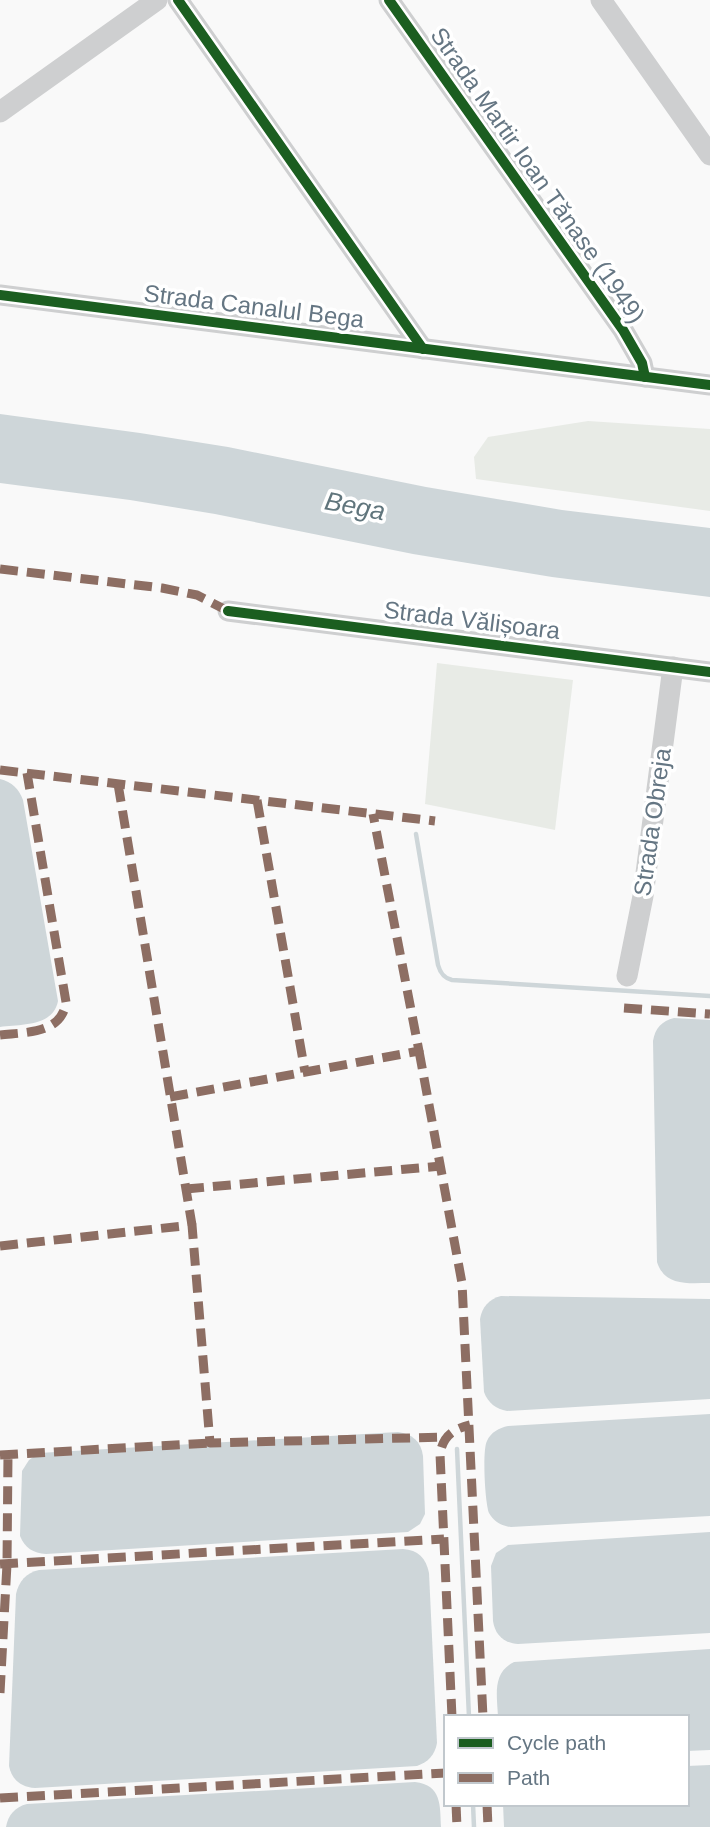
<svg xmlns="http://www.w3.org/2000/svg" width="710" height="1827" font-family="Arial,sans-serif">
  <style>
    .green { fill: #e8ebe6 }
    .water { fill: #ced6d9 }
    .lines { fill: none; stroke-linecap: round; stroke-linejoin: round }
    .stream { stroke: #ced6d9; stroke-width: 4.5 }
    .minor { stroke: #cecfd0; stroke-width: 21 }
    .quiet { stroke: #8d6e63; stroke-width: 9; stroke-dasharray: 18 9; stroke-linecap: butt }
    .cycleway-casing { stroke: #fff; stroke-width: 15 }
    .cycleway { stroke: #1b5e20; stroke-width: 10 }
    .labels { text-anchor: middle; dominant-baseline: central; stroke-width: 7; stroke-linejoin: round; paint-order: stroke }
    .street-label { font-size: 24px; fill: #657683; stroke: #fff }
    .water-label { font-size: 26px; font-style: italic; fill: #60757c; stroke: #fff }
  </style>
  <rect width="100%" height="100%" fill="#f9f9f9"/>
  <!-- green -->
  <g class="green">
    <path d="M588,421L710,429V511L476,479L474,457L488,437Z"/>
    <path d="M437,663L573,680L555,830L425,804Z"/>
  </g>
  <!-- water -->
  <g class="water">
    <path d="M0,414L140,433L228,447L426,487L562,510L710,528V597L552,577L413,554L215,514L130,500L0,483Z"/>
    <path d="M0,779C12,782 19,789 23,800L58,1001C53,1027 21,1024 0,1027Z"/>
    <path d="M674,1018L710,1020V1283C689,1283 665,1287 657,1262L653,1041C655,1028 662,1021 674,1018Z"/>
    <path d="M501,1296L710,1299V1399L507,1411C496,1409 488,1403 484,1392L480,1319C482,1307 489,1299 501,1296Z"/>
    <path d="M710,1414V1516L511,1527C502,1526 494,1522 489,1513C485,1503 482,1450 487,1441C491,1432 499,1428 508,1426Z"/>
    <path d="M398,1432C412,1434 421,1441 423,1456L425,1514L420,1524L408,1532L46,1554C33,1553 25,1548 20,1536L22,1471L29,1460L39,1453Z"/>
    <path d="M710,1532V1633L518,1644C504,1643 495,1635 493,1621L491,1566L496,1553L508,1545Z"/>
    <path d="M403,1549C418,1550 426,1558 429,1573L437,1743C435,1755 428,1762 417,1766L35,1788C21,1787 12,1780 9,1766L16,1594C19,1581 26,1573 39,1570Z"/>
    <path d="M710,1649V1750L687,1751V1717H498C497,1695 492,1673 514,1662Z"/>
    <path d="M710,1765V1827H504L503,1804H687V1766Z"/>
    <path d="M415,1782C442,1785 440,1806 441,1827H6C8,1815 15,1807 27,1804Z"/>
  </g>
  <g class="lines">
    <!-- stream -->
    <g class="stream">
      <path d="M416,834L438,965C440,972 443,978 452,980L710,996"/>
      <path d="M457,1449L469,1717"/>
      <path d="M473,1804L474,1827"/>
    </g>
    <!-- minor -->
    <g class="minor">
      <path d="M178,0L423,349"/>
      <path d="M389,0L623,330L642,363L645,377"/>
      <path d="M601,0L710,155"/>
      <path d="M0,112L157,0"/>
      <path d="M0,295L710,385"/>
      <path d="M228,611L710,672"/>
      <path d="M627,976L643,896L673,667"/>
    </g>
    <!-- quiet -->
    <g class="quiet">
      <path d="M0,569L162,588L197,595L228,611"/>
      <path d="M0,770L435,821"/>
      <path d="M118,784L192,1225"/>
      <path d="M257,800L305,1072"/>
      <path d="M624,1008L710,1014"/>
      <path d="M0,1035C26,1032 62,1034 66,1002L27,773"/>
      <path d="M419,1051L462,1283L483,1717"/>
      <path d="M170,1097L419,1051L373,814"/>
      <path d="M186,1189L441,1166"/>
      <path d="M0,1246L192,1225L210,1443L446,1437"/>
      <path d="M0,1455L210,1443"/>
      <path d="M0,1564L444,1539"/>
      <path d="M0,1693L7,1564L8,1454"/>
      <path d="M452,1717L440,1454C443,1436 453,1429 470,1425"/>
      <path d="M0,1798L446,1773"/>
      <path d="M456,1804L457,1827"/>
      <path d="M487,1804L488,1827"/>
    </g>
    <!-- cycleway casing -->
    <g class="cycleway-casing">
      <g id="cycleway">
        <path d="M178,0L423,349"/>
        <path d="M389,0L623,330L642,363L645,377"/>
        <path d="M0,295L710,385"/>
        <path d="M228,611L710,672"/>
      </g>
    </g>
    <!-- cycleway -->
    <use href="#cycleway" class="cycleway"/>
  </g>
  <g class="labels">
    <!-- street labels -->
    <g class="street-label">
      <text transform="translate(538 175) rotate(55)">Strada Martir Ioan Tănase (1949)</text>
      <text transform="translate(254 306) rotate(7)">Strada Canalul Bega</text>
      <text transform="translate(472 620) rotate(7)">Strada Vălișoara</text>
      <text transform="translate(652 822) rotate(-82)">Strada Obreja</text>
    </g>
    <!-- water labels -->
    <g class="water-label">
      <text transform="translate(355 506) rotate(11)">Bega</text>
    </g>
  </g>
  <!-- legend -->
  <rect x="444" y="1715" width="245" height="91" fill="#ffffff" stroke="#c1c8cd" stroke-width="2"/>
  <rect x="458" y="1738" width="35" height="10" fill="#1b5e20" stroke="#c1c8cd" stroke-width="2"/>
  <text x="507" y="1750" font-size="21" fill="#657683">Cycle path</text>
  <rect x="458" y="1773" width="35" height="10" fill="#8d6e63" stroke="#c1c8cd" stroke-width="2"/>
  <text x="507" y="1785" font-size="21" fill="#657683">Path</text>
</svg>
